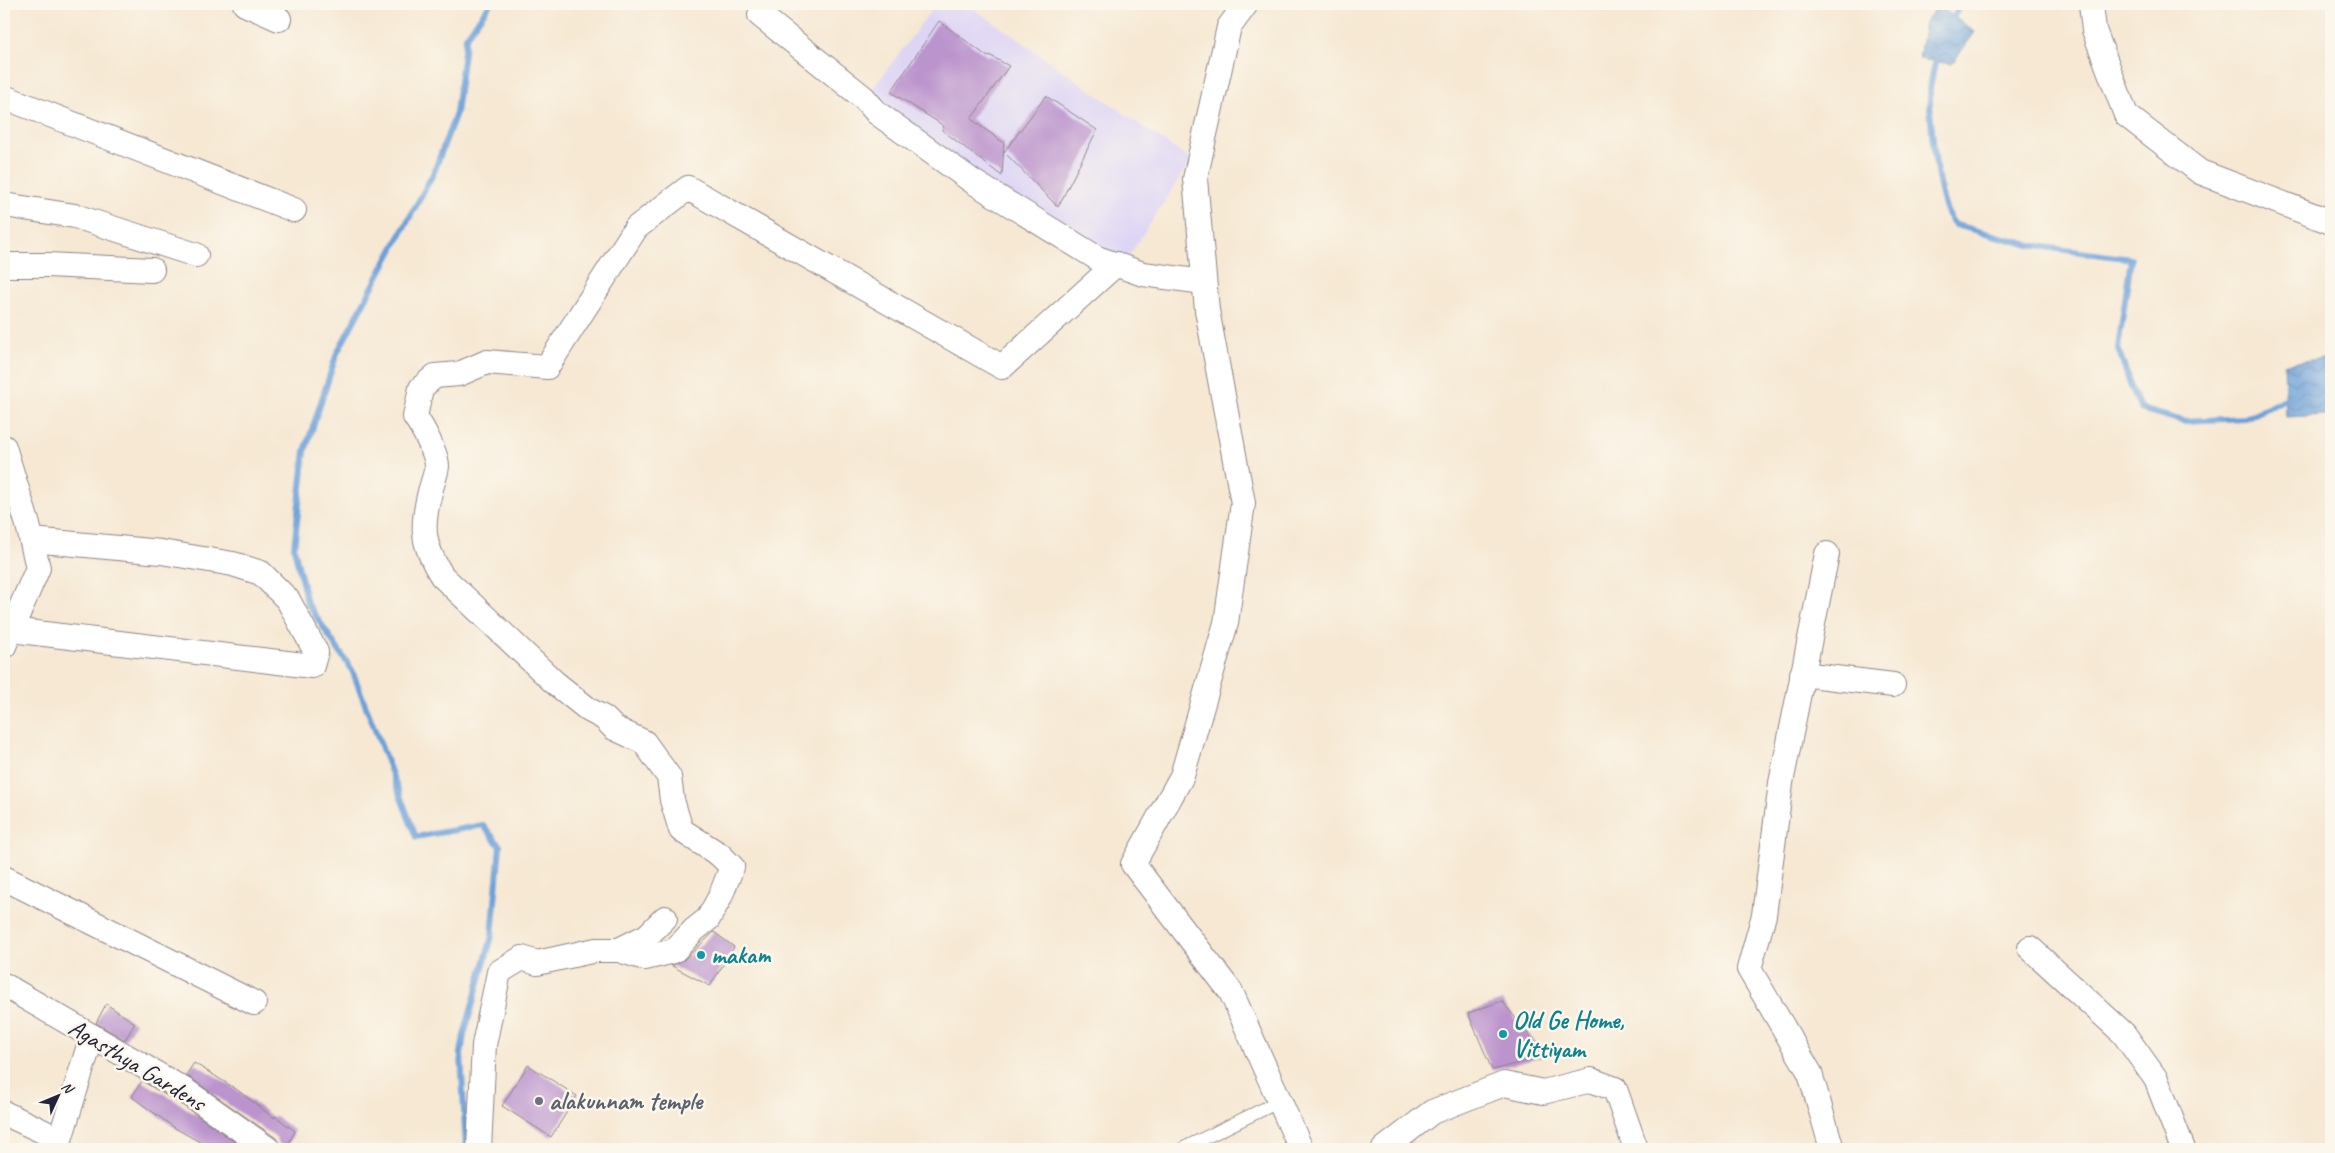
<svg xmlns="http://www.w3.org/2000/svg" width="2335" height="1153" font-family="Caveat,sans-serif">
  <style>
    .built { fill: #ded5f5 }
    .water { fill: url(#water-waves); stroke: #48628a }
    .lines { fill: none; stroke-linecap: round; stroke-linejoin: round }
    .stream { stroke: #6da1d9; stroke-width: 6 }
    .building { fill: #bb94cd }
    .lane-casing { stroke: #8c8587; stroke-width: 14 }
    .street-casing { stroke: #8c8587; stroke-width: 26 }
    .lane { stroke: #fff; stroke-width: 12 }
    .street { stroke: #fff; stroke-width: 24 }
    .culture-dot { fill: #0f9aa8; stroke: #fbf7ec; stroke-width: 2 }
    .worship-dot { fill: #6b7280; stroke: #fbf7ec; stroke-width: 2 }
    .labels { text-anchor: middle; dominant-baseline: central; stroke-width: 5; stroke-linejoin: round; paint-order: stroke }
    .culture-label { font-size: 25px; font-weight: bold; fill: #0d838f; stroke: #fbf7ec; text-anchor: start }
    .street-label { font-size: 25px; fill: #22223b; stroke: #fbf7ec }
    .worship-label { font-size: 25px; font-weight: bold; fill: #5b616d; stroke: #fbf7ec; text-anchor: start }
  </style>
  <defs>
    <pattern id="water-waves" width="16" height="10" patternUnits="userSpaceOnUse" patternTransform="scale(1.25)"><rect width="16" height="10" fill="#6da1d9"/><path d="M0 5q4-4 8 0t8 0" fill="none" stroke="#5983b1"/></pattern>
  </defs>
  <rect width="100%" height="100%" fill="#fbf7ec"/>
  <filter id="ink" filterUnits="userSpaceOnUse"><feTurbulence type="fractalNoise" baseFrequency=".02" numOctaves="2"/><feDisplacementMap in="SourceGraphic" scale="10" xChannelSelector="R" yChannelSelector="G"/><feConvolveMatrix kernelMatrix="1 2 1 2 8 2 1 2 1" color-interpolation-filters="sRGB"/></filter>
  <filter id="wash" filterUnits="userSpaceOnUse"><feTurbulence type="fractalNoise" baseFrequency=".0096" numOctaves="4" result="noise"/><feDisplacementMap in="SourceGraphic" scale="20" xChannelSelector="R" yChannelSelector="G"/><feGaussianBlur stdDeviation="1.12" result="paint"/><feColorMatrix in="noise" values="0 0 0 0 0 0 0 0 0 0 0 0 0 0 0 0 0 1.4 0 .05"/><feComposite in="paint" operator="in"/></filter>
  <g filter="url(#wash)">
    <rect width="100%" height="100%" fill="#f6e8d3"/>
    <!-- built -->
    <path class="built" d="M936,4H967L1191,160L1118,273L868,95Z"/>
    <!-- water -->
    <g class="water">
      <path d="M1939,6L1975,32L1952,64L1919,59L1925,21Z"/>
      <path d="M2325,358L2326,415L2286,417L2284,364Z"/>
    </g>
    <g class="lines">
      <!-- stream -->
      <g class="stream">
        <path d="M1951,23L1960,4"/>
        <path d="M1937,55C1935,66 1931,78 1930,89C1929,115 1937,211 1956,225L2030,245L2131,259L2118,348L2133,393L2141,409L2183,421L2245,418L2292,396"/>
        <path d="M2319,384L2331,380"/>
        <path d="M466,1149L461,1054L464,1035L492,936L500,846L483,825L416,837L352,670L307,603L294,548L305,451L337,353L434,172L456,113L466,37L490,4"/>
      </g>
    </g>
    <g id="blocks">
      <!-- building -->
      <g class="building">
        <path d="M939,21L988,57L989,55L1009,66L971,119L1004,143L1002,176L942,130L944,126L891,92Z"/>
        <path d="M1046,96L1097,130L1058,207L1004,152Z"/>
        <path d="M714,932L734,947L710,986L672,966L684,960Z"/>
        <path d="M1502,1001L1546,1056L1492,1070L1468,1013Z"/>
        <path d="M106,1004L135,1023L125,1040L96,1023Z"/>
        <path d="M194,1063L236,1089L274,1118L275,1116L295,1131L286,1149H282L276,1138L186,1075Z"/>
        <path d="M528,1065L577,1096L551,1137L502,1106Z"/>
        <path d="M142,1081L179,1103L245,1149H212L175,1128L132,1097Z"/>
      </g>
    </g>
  </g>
  <g filter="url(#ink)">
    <use href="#blocks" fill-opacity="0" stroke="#8c8587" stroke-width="1"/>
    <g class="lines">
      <!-- lane casing -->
      <g class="lane-casing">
        <path id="lane" d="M1182,1149L1280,1101"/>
      </g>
      <!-- street casing -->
      <g class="street-casing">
        <g id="street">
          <path d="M245,4L279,19"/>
          <path d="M1246,4L1229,27L1195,179L1207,310L1243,503L1226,623L1182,776L1133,864L1231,992L1301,1149"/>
          <path d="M2091,4L2094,30L2126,115L2200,172L2331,222"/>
          <path d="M760,15L864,98L877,113L972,181L1097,258L1143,274L1204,282"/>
          <path d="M4,97L294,210"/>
          <path d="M4,205L75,216L196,255"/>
          <path d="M4,265H47L152,270"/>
          <path d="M4,447L28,525L38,568L4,646"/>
          <path d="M1827,554L1781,783L1764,915L1749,969L1810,1073L1832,1149"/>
          <path d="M11,630L312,666L316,652L288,600L261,573L233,564L161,552L32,540"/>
          <path d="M1802,674L1893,685"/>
          <path d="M4,878L254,1003"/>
          <path d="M2030,948L2124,1034L2156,1079L2183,1149"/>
          <path d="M619,950L647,936L665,918"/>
          <path d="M4,985L186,1091L268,1149"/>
          <path d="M4,1113L59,1139"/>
          <path d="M57,1149L92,1036"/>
          <path d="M479,1149L484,1045L499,972L522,958L537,963L596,950H619L645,958L674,951L694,930L708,919L720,897L732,867L720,855L681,830L672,800L669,777L644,742L614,728L604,718L589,710L554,682L442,576C422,544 421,528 430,492C432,484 436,474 437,466C437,454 422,426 415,417L421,388L435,376L459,374L487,362L547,367L636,228L688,188L1002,367L1116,264"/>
          <path d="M1384,1149L1432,1112L1504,1084L1543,1092L1591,1080L1615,1089L1636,1149"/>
        </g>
      </g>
      <!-- lane -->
      <use href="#lane" class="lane"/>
      <!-- street -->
      <use href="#street" class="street"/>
    </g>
  </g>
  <!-- markers -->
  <g class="culture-dot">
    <circle cx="701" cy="955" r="5"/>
    <circle cx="1503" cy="1034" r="5"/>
  </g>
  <circle class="worship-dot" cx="539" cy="1101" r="5"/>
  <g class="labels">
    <!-- culture labels -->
    <g class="culture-label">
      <text x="711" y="955">makam</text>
      <text x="1513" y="1020">Old Ge Home,<tspan x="1513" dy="29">Vittiyam</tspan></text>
    </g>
    <!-- street labels -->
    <g class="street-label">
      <text transform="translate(137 1065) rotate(31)">Agasthya Gardens</text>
    </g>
    <!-- worship labels -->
    <g class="worship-label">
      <text x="549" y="1101">alakunnam temple</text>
    </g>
  </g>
  <!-- margin -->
  <rect width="2335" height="1153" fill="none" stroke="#fbf7ec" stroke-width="20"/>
  <!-- north arrow -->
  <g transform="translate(58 1096) rotate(46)" stroke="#fbf7ec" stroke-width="4" paint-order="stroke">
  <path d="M0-4L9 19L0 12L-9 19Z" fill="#22223b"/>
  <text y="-8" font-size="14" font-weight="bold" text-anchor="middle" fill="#22223b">N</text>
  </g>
</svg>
